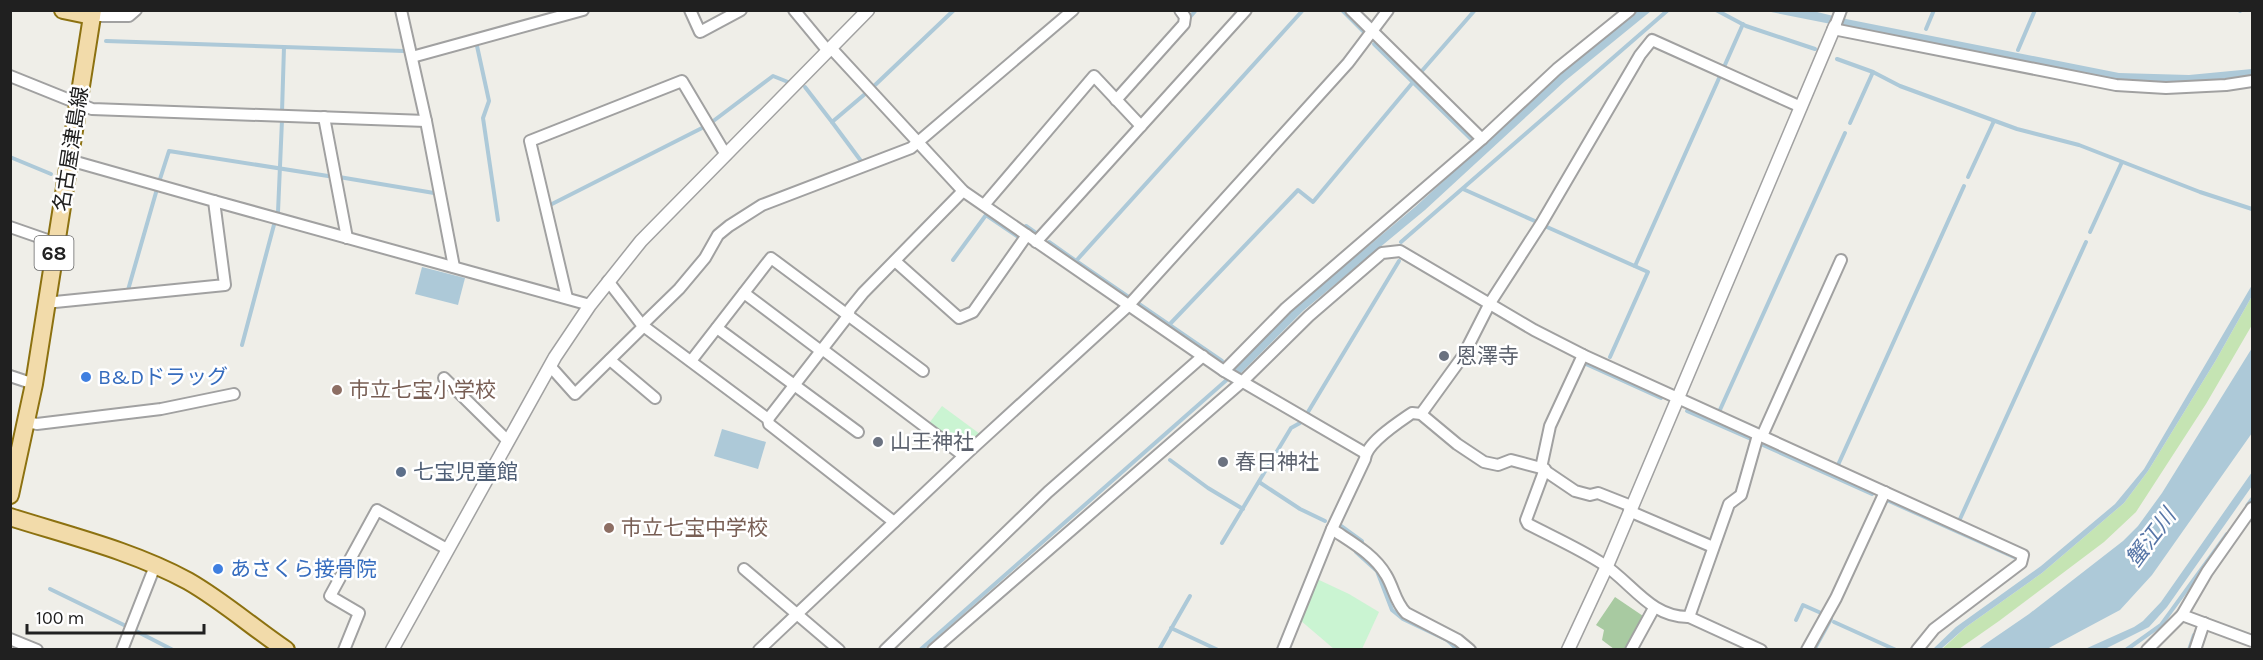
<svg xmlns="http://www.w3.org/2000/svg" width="2263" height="660" font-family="Karla,'Noto Sans JP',sans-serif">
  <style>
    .grass { fill: #c5e4b3 }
    .forest { fill: #a8caa1 }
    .park { fill: #caf4d2 }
    .water { fill: #adc9d8 }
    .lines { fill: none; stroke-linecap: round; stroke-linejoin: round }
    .stream { stroke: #adc9d8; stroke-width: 4 }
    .minor-casing { stroke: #a1a1a1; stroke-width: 14 }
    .tertiary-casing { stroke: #a1a1a1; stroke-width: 15 }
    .primary-casing { stroke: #8c7110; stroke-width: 20 }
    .minor { stroke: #fff; stroke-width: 10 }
    .tertiary { stroke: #fff; stroke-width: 12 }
    .primary { stroke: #f2dbaa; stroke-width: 16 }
    .worship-dot { fill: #6b7280; stroke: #fff; stroke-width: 2 }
    .shop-dot { fill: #3f7fe0; stroke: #fff; stroke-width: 2 }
    .education-dot { fill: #8d6e63; stroke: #fff; stroke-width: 2 }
    .service-dot { fill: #5c6f8a; stroke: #fff; stroke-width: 2 }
    .labels { text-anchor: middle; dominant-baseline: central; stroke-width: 5; stroke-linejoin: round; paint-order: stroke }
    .shield { fill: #fff; stroke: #636363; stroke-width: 1.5 }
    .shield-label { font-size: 20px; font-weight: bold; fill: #202020 }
    .street-label { font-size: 21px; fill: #202020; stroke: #fff }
    .worship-label { font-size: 21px; fill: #5b616d; stroke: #fff; text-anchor: start }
    .shop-label { font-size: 21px; fill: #366cbe; stroke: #fff; text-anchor: start }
    .education-label { font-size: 21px; fill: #785e54; stroke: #fff; text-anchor: start }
    .service-label { font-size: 21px; fill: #4e5e75; stroke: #fff; text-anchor: start }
    .water-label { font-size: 22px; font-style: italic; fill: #5675a6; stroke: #fff }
  </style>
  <rect width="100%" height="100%" fill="#efeee8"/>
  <!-- grass -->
  <path class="grass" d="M2252,296V325L2206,404L2136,512L2104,542L1999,621L1959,649L1941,650L1966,627L2042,573L2124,503L2148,471L2216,360Z"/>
  <!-- forest -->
  <path class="forest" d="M1615,597L1646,618L1627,649H1614L1602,640L1604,630L1596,625Z"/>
  <!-- park -->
  <g class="park">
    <path d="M942,406L980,434L961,451L927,426Z"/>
    <path d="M1317,579L1349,594L1379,612L1362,649H1334L1300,620Z"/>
  </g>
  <!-- water -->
  <g class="water">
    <path d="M1637,11H1651L1565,81L1425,210L1303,311L1239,375L1232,371L1299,304L1415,207L1562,73Z"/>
    <path d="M1766,11H1813L1846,19L2119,73L2189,75L2252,69V77L2193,84H2134Z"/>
    <path d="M422,267L465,278L458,305L415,294Z"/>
    <path d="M2252,285V296L2216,360L2148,471L2124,503L2042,573L1966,627L1941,649H1933L1956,627L2041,566L2115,504L2144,469Z"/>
    <path d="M2252,348V433L2152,575L2120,610L2047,649H1978L2029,614L2123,541L2138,526L2162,493Z"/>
    <path d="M722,429L766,442L758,469L714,456Z"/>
    <path d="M2252,472V486L2167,607L2149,627L2105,649H2085L2134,627L2143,621L2161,602Z"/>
  </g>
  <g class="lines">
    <!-- stream -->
    <g class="stream">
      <path d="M1342,10L1364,32"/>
      <path d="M1716,10L1746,26L1815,49"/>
      <path d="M2240,10V11"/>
      <path d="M1190,17L1196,10"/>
      <path d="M1926,29L1934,10"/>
      <path d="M106,41L404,51"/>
      <path d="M1374,44L1470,138"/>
      <path d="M477,46L489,101L483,118L498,220"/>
      <path d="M2018,50L2035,10"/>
      <path d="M1837,59L1873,72L1900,86L2017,129L2079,145L2200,192L2252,209"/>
      <path d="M1724,67L1743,24"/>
      <path d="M1421,72L1475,10"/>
      <path d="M874,86L954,10"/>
      <path d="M805,87L832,122L865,94"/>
      <path d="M282,112L284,47"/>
      <path d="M712,122L773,76L788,82"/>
      <path d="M832,122L861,161"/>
      <path d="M1850,123L1873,72"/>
      <path d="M10,157L51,174"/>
      <path d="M339,177L434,193"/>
      <path d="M1968,177L1994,121"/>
      <path d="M160,179L169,151L328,176"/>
      <path d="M1463,189L1537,222"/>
      <path d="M550,205L704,127"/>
      <path d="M278,212L282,120"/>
      <path d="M1026,226L1036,233"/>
      <path d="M1547,227L1648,272L1610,357"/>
      <path d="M2090,232L2122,162"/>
      <path d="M1049,242L1076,261L1303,10"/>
      <path d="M1401,242L1668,10"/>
      <path d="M953,260L986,215L1017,236"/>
      <path d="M1076,261L1130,298"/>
      <path d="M1635,266L1720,76"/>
      <path d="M128,290L157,189"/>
      <path d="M1139,304L1222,361"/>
      <path d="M1169,325L1298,190L1313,202L1414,81"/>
      <path d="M242,345L275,221"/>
      <path d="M1586,364L1661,398"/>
      <path d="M1687,411L1751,439"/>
      <path d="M1308,412L1399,261"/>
      <path d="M1719,412L1845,133"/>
      <path d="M1763,445L1872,494"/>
      <path d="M1170,460L1208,488L1243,509"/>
      <path d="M1838,465L1964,186"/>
      <path d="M1259,482L1300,509L1325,521"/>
      <path d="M1889,501L2014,557"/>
      <path d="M2247,506L2252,499"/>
      <path d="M1960,519L2086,242"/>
      <path d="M1340,525L1362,541V543"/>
      <path d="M1222,543L1291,428L1300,423"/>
      <path d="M1357,550L1356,552L1377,571L1392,610L1403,619L1447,640L1458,650"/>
      <path d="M50,589L128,627"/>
      <path d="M1796,620L1803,605L1821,613"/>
      <path d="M1834,622L1896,650"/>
      <path d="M1171,628L1218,650"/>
      <path d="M136,631L173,650"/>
      <path d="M920,650L1230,377"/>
      <path d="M1159,650L1190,596"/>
      <path d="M1814,650L1831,619"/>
      <path d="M2126,650L2161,625L2227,534"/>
      <path d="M2189,650L2194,635"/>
    </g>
    <!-- minor casing -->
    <g class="minor-casing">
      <g id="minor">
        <path d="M401,10L426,121L454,267"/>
        <path d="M690,10L700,32L741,10"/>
        <path d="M794,10L828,51"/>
        <path d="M1351,10L1482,139"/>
        <path d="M92,16H129L136,10"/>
        <path d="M1835,26L1841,10"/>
        <path d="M1833,29L2116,85L2166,88L2226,85L2252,81"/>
        <path d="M831,48L963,191L1224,371L1365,453"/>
        <path d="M412,57L583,10"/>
        <path d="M10,76L92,109L426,121"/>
        <path d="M1116,100L1184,24L1185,17L1180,10"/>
        <path d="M324,117L347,238"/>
        <path d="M214,201L590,305"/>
        <path d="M984,205L1094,76L1141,126"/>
        <path d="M10,227L56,243"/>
        <path d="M1036,242L1246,10"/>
        <path d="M895,261L959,318L973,312L1027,235"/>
        <path d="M608,281L642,325L768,419L769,424L894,522"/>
        <path d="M744,293L821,351"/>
        <path d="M567,298L530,141L682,81L726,155"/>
        <path d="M45,303L225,285L214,201L69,160"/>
        <path d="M642,325L679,289L705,258L718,235L729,226L762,205L911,148L1073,10"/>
        <path d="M717,328L858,432"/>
        <path d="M822,349L964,456"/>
        <path d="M610,360L655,398"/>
        <path d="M691,361L771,258L923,371"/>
        <path d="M550,366L575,394L644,326"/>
        <path d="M1224,371L1286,308L1482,139L1557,69L1630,10"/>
        <path d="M10,376L34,384"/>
        <path d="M444,378L508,441"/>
        <path d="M1421,414L1463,356L1490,303L1541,224L1640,55L1652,40L1801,107"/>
        <path d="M768,419L848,316L850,309L863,293L963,191"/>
        <path d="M27,422L37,424L161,409L234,394"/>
        <path d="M1762,436L1841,260"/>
        <path d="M1541,468L1550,426L1583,355"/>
        <path d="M1545,469L1526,520L1528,524C1553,537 1580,549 1603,564C1632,583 1651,618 1689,617L1761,650"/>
        <path d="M1629,511L1713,547"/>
        <path d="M1332,529C1351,542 1374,554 1386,575C1394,588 1395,602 1406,613L1458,640L1470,650"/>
        <path d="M744,569L839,650"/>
        <path d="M2182,615L2252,641"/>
        <path d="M1689,617L1729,504L1741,495L1758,435"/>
        <path d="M10,639L37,650"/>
        <path d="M122,650L155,566"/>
        <path d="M344,650L359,613L330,596L377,510L447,549"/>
        <path d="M759,650L964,456L1128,306L1348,63L1388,10"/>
        <path d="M885,650L1048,492L1203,356"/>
        <path d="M933,650L1243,381L1309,316L1382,253L1400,251L1534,330L1583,355L2023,555L2021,563L1934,629L1917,650"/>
        <path d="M1283,650L1332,529L1365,459C1366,443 1399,422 1412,413L1421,414L1457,444L1484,462L1498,465L1511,460L1541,468L1575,491L1590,495L1598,493L1631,506"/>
        <path d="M1631,650L1654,608"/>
        <path d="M1807,650L1836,598L1885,492"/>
        <path d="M2147,650L2182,615L2207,572L2252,508"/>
        <path d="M2195,650L2204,623"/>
      </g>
    </g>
    <!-- tertiary casing -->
    <g class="tertiary-casing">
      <g id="tertiary">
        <path d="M392,650L555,357L590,305L641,241L868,10"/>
        <path d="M1568,650L1607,566L1835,26"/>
      </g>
    </g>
    <!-- primary casing -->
    <g class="primary-casing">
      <g id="primary">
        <path d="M63,10L92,16"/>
        <path d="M10,495L34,384L93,10"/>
        <path d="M10,517C70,536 133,551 188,581C223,601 252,627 286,650"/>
      </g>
    </g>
    <!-- minor -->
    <use href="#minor" class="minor"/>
    <!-- tertiary -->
    <use href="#tertiary" class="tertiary"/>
    <!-- primary -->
    <use href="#primary" class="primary"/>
  </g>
  <!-- markers -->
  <g class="worship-dot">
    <circle cx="1444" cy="356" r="6"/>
    <circle cx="878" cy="442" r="6"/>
    <circle cx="1223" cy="462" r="6"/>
  </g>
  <g class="shop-dot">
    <circle cx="86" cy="377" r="6"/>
    <circle cx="218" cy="569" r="6"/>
  </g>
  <g class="education-dot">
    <circle cx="337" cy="390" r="6"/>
    <circle cx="609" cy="528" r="6"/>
  </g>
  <circle class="service-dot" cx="401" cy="472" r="6"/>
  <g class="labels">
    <!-- shield labels -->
    <rect class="shield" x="34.5" y="236" width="39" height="34" rx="4.5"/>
    <g class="shield-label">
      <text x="54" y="253">68</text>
    </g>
    <!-- street labels -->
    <g class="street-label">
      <text transform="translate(71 149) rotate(-81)">名古屋津島線</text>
    </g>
    <!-- worship labels -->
    <g class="worship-label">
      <text x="1456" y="356">恩澤寺</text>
      <text x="890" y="442">山王神社</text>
      <text x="1235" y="462">春日神社</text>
    </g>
    <!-- shop labels -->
    <g class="shop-label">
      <text x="98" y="377">B&amp;Dドラッグ</text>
      <text x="230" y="569">あさくら接骨院</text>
    </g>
    <!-- education labels -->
    <g class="education-label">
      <text x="349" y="390">市立七宝小学校</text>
      <text x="621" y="528">市立七宝中学校</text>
    </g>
    <!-- service labels -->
    <g class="service-label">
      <text x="413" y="472">七宝児童館</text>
    </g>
    <!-- water labels -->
    <g class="water-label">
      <text transform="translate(2151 538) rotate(-53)">蟹江川</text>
    </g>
  </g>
  <!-- border -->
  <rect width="2263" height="660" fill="none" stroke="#202020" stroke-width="24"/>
  <!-- scale -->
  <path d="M27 624v9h177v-9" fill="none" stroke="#202020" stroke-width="3"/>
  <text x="36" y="624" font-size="18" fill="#202020" stroke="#ffffff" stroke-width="4.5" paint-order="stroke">100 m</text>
</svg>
